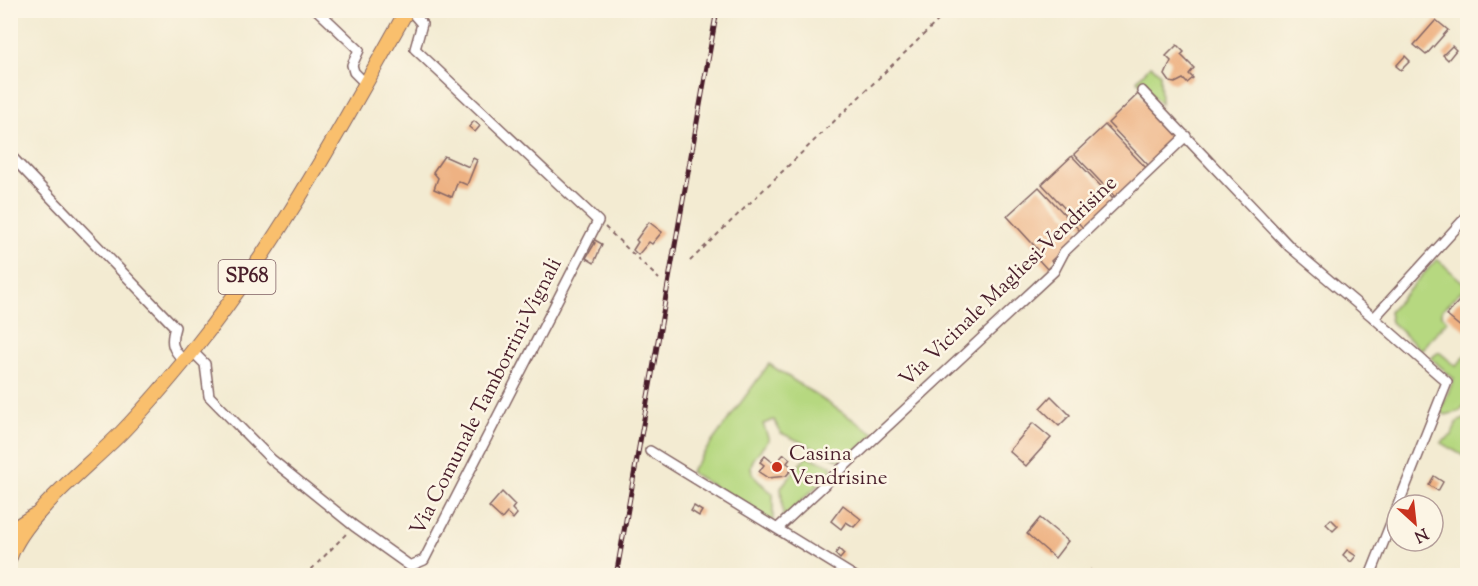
<svg xmlns="http://www.w3.org/2000/svg" width="1478" height="586" font-family="'Sorts Mill Goudy',serif">
  <style>
    .green { fill: #b6d880; stroke: #807c56; stroke-width: 1.5 }
    .building { fill: #eeb283 }
    .lines { fill: none; stroke-linecap: round; stroke-linejoin: round }
    .minor-casing { stroke: #856665; stroke-width: 12 }
    .primary-casing { stroke: #856665; stroke-width: 16 }
    .path { stroke: #856665; stroke-width: 2; stroke-dasharray: 4.5 4.5; stroke-linecap: butt }
    .minor { stroke: #fff; stroke-width: 9 }
    .primary { stroke: #f9bf6d; stroke-width: 14 }
    .rail-casing { stroke: #4a1f2b; stroke-width: 5 }
    .rail { stroke: #fcf5e5; stroke-width: 3; stroke-dasharray: 9; stroke-linecap: butt }
    .poi-dot { fill: #c8321e; stroke: #fcf5e5; stroke-width: 2 }
    .labels { text-anchor: middle; dominant-baseline: central; stroke-width: 5; stroke-linejoin: round; paint-order: stroke }
    .shield { fill: #fcf5e5; stroke: #7f5f63; stroke-width: 1.5 }
    .shield-label { font-size: 20px; font-weight: bold; fill: #4a1f2b }
    .street-label { font-size: 21px; fill: #4a1f2b; stroke: #fcf5e5 }
    .poi-label { font-size: 21px; fill: #4a1f2b; stroke: #fcf5e5; text-anchor: start }
  </style>
  <rect width="100%" height="100%" fill="#fcf5e5"/>
  <filter id="ink" filterUnits="userSpaceOnUse"><feTurbulence type="fractalNoise" baseFrequency=".0167" numOctaves="2"/><feDisplacementMap in="SourceGraphic" scale="12" xChannelSelector="R" yChannelSelector="G"/><feConvolveMatrix kernelMatrix="1 2 1 2 8 2 1 2 1" color-interpolation-filters="sRGB"/></filter>
  <filter id="wash" filterUnits="userSpaceOnUse"><feTurbulence type="fractalNoise" baseFrequency=".008" numOctaves="4" result="noise"/><feDisplacementMap in="SourceGraphic" scale="24" xChannelSelector="R" yChannelSelector="G"/><feGaussianBlur stdDeviation="1.35" result="paint"/><feColorMatrix in="noise" values="0 0 0 0 0 0 0 0 0 0 0 0 0 0 0 0 0 1.4 0 .05"/><feComposite in="paint" operator="in"/></filter>
  <g filter="url(#wash)">
    <rect width="100%" height="100%" fill="#f3ebd2"/>
    <!-- green -->
    <g class="green">
      <path d="M1151,65L1160,74L1161,104L1137,80Z"/>
      <path d="M1437,259L1467,286V296L1461,291L1442,310V315L1447,321L1421,350L1391,322L1389,312Z"/>
      <path d="M1439,352L1456,366L1467,354V401L1460,411L1446,415L1440,412L1454,379L1431,358Z"/>
      <path d="M769,364L875,434L847,458L840,460L781,433L774,420L763,424L769,440C744,468 745,470 773,494V522L690,472Z"/>
      <path d="M1467,418V458L1441,443L1452,435L1457,422Z"/>
      <path d="M807,456L831,466V473L783,518L781,487Z"/>
    </g>
    <g id="blocks">
      <!-- building -->
      <g class="building">
        <path d="M1436,20L1448,30L1426,55L1414,45Z"/>
        <path d="M1177,45L1184,52L1181,55L1194,68L1189,74L1193,78L1187,83L1183,79L1175,83L1170,82L1165,75L1171,61L1166,56Z"/>
        <path d="M1452,46L1456,50L1448,60L1443,55Z"/>
        <path d="M1405,56L1410,61L1401,70L1396,66Z"/>
        <path d="M1138,94L1180,138L1150,167L1108,123Z"/>
        <path d="M474,121L480,126L475,132L469,127Z"/>
        <path d="M1105,125L1147,169L1116,198L1074,154Z"/>
        <path d="M444,156L469,167L473,158L477,160L467,185L458,181L452,197L434,189L438,178L433,172Z"/>
        <path d="M1072,156L1114,200L1084,229L1042,184Z"/>
        <path d="M1039,187L1081,232L1051,261L1053,263L1047,269L1037,258L1042,254L1007,216Z"/>
        <path d="M649,222L662,232L652,244L649,242L638,255L633,250L638,242L636,240Z"/>
        <path d="M593,239L602,244L594,263L586,258L595,243L592,241Z"/>
        <path d="M1460,300L1468,307V333L1446,315Z"/>
        <path d="M1051,396L1070,415L1059,426L1040,408Z"/>
        <path d="M1033,423L1051,438L1026,466L1009,451Z"/>
        <path d="M784,454L790,459L787,463L793,468L786,476L768,478L759,472L764,465L760,462L765,456L775,464Z"/>
        <path d="M1434,476L1443,482L1438,491L1429,485Z"/>
        <path d="M502,492L515,505L512,509L517,514L513,519L507,513L502,519L489,507Z"/>
        <path d="M843,505L861,519L854,527L846,522L841,529L831,521Z"/>
        <path d="M694,506L702,511L699,516L691,511Z"/>
        <path d="M1040,518L1068,541L1055,558L1027,534Z"/>
        <path d="M1331,519L1338,526L1333,531L1326,524Z"/>
        <path d="M839,549L844,554L840,559L835,554Z"/>
        <path d="M1347,550L1356,556L1351,562L1343,555Z"/>
      </g>
    </g>
  </g>
  <g filter="url(#ink)">
    <use href="#blocks" fill-opacity="0" stroke="#856665" stroke-width="1.5"/>
    <g class="lines">
      <!-- minor casing -->
      <g class="minor-casing">
        <g id="minor">
          <path d="M317,10L359,50L352,65L354,72L366,84"/>
          <path d="M1142,91L1290,247L1374,318"/>
          <path d="M10,155L175,327C170,343 172,349 184,361"/>
          <path d="M192,351L205,364L209,396L271,459L354,526L410,566L424,560L598,221L415,49L422,24L410,10"/>
          <path d="M650,451L854,576"/>
          <path d="M1398,505L1447,382L1374,318L1468,215"/>
          <path d="M778,528L1054,271L1064,252L1186,136"/>
          <path d="M1370,576L1397,508"/>
        </g>
      </g>
      <!-- primary casing -->
      <g class="primary-casing">
        <g id="primary">
          <path d="M10,531L33,516"/>
          <path d="M10,557C25,514 89,466 122,432C146,407 169,380 191,353C276,247 341,128 407,10"/>
        </g>
      </g>
      <!-- path -->
      <g class="path">
        <path d="M605,227L659,279"/>
        <path d="M690,261L949,10"/>
        <path d="M305,576L347,533"/>
        <path d="M1085,576L1091,569"/>
        <path d="M1464,576L1468,572"/>
      </g>
      <!-- minor -->
      <use href="#minor" class="minor"/>
      <!-- primary -->
      <use href="#primary" class="primary"/>
      <!-- rail casing -->
      <g class="rail-casing">
        <path id="rail" d="M616,576L717,10"/>
      </g>
      <!-- rail -->
      <use href="#rail" class="rail"/>
    </g>
  </g>
  <!-- markers -->
  <circle class="poi-dot" cx="777" cy="467" r="6"/>
  <g class="labels">
    <!-- shield labels -->
    <rect class="shield" x="218.5" y="260" width="57" height="34" rx="4.5"/>
    <g class="shield-label">
      <text x="247" y="277">SP68</text>
    </g>
    <!-- street labels -->
    <g class="street-label">
      <text transform="translate(1009 282) rotate(-44)">Via Vicinale Magliesi-Vendrisine</text>
      <text transform="translate(487 397) rotate(-63)">Via Comunale Tamborrini-Vignali</text>
    </g>
    <!-- poi labels -->
    <g class="poi-label">
      <text x="789" y="455">Casina<tspan x="789" dy="24">Vendrisine</tspan></text>
    </g>
  </g>
  <!-- margin -->
  <rect width="1478" height="586" fill="none" stroke="#fcf5e5" stroke-width="36"/>
  <!-- north arrow -->
  <g transform="translate(1415 523) rotate(153)"><circle r="28" fill="#fcf5e5" stroke="#b59f9b" stroke-width="1.5"/>
  <path d="M0-4.5L10 22L0 15L-10 22Z" fill="#c8321e"/>
  <text y="-9" font-size="16" font-weight="bold" text-anchor="middle" fill="#4a1f2b">N</text>
  </g>
</svg>
